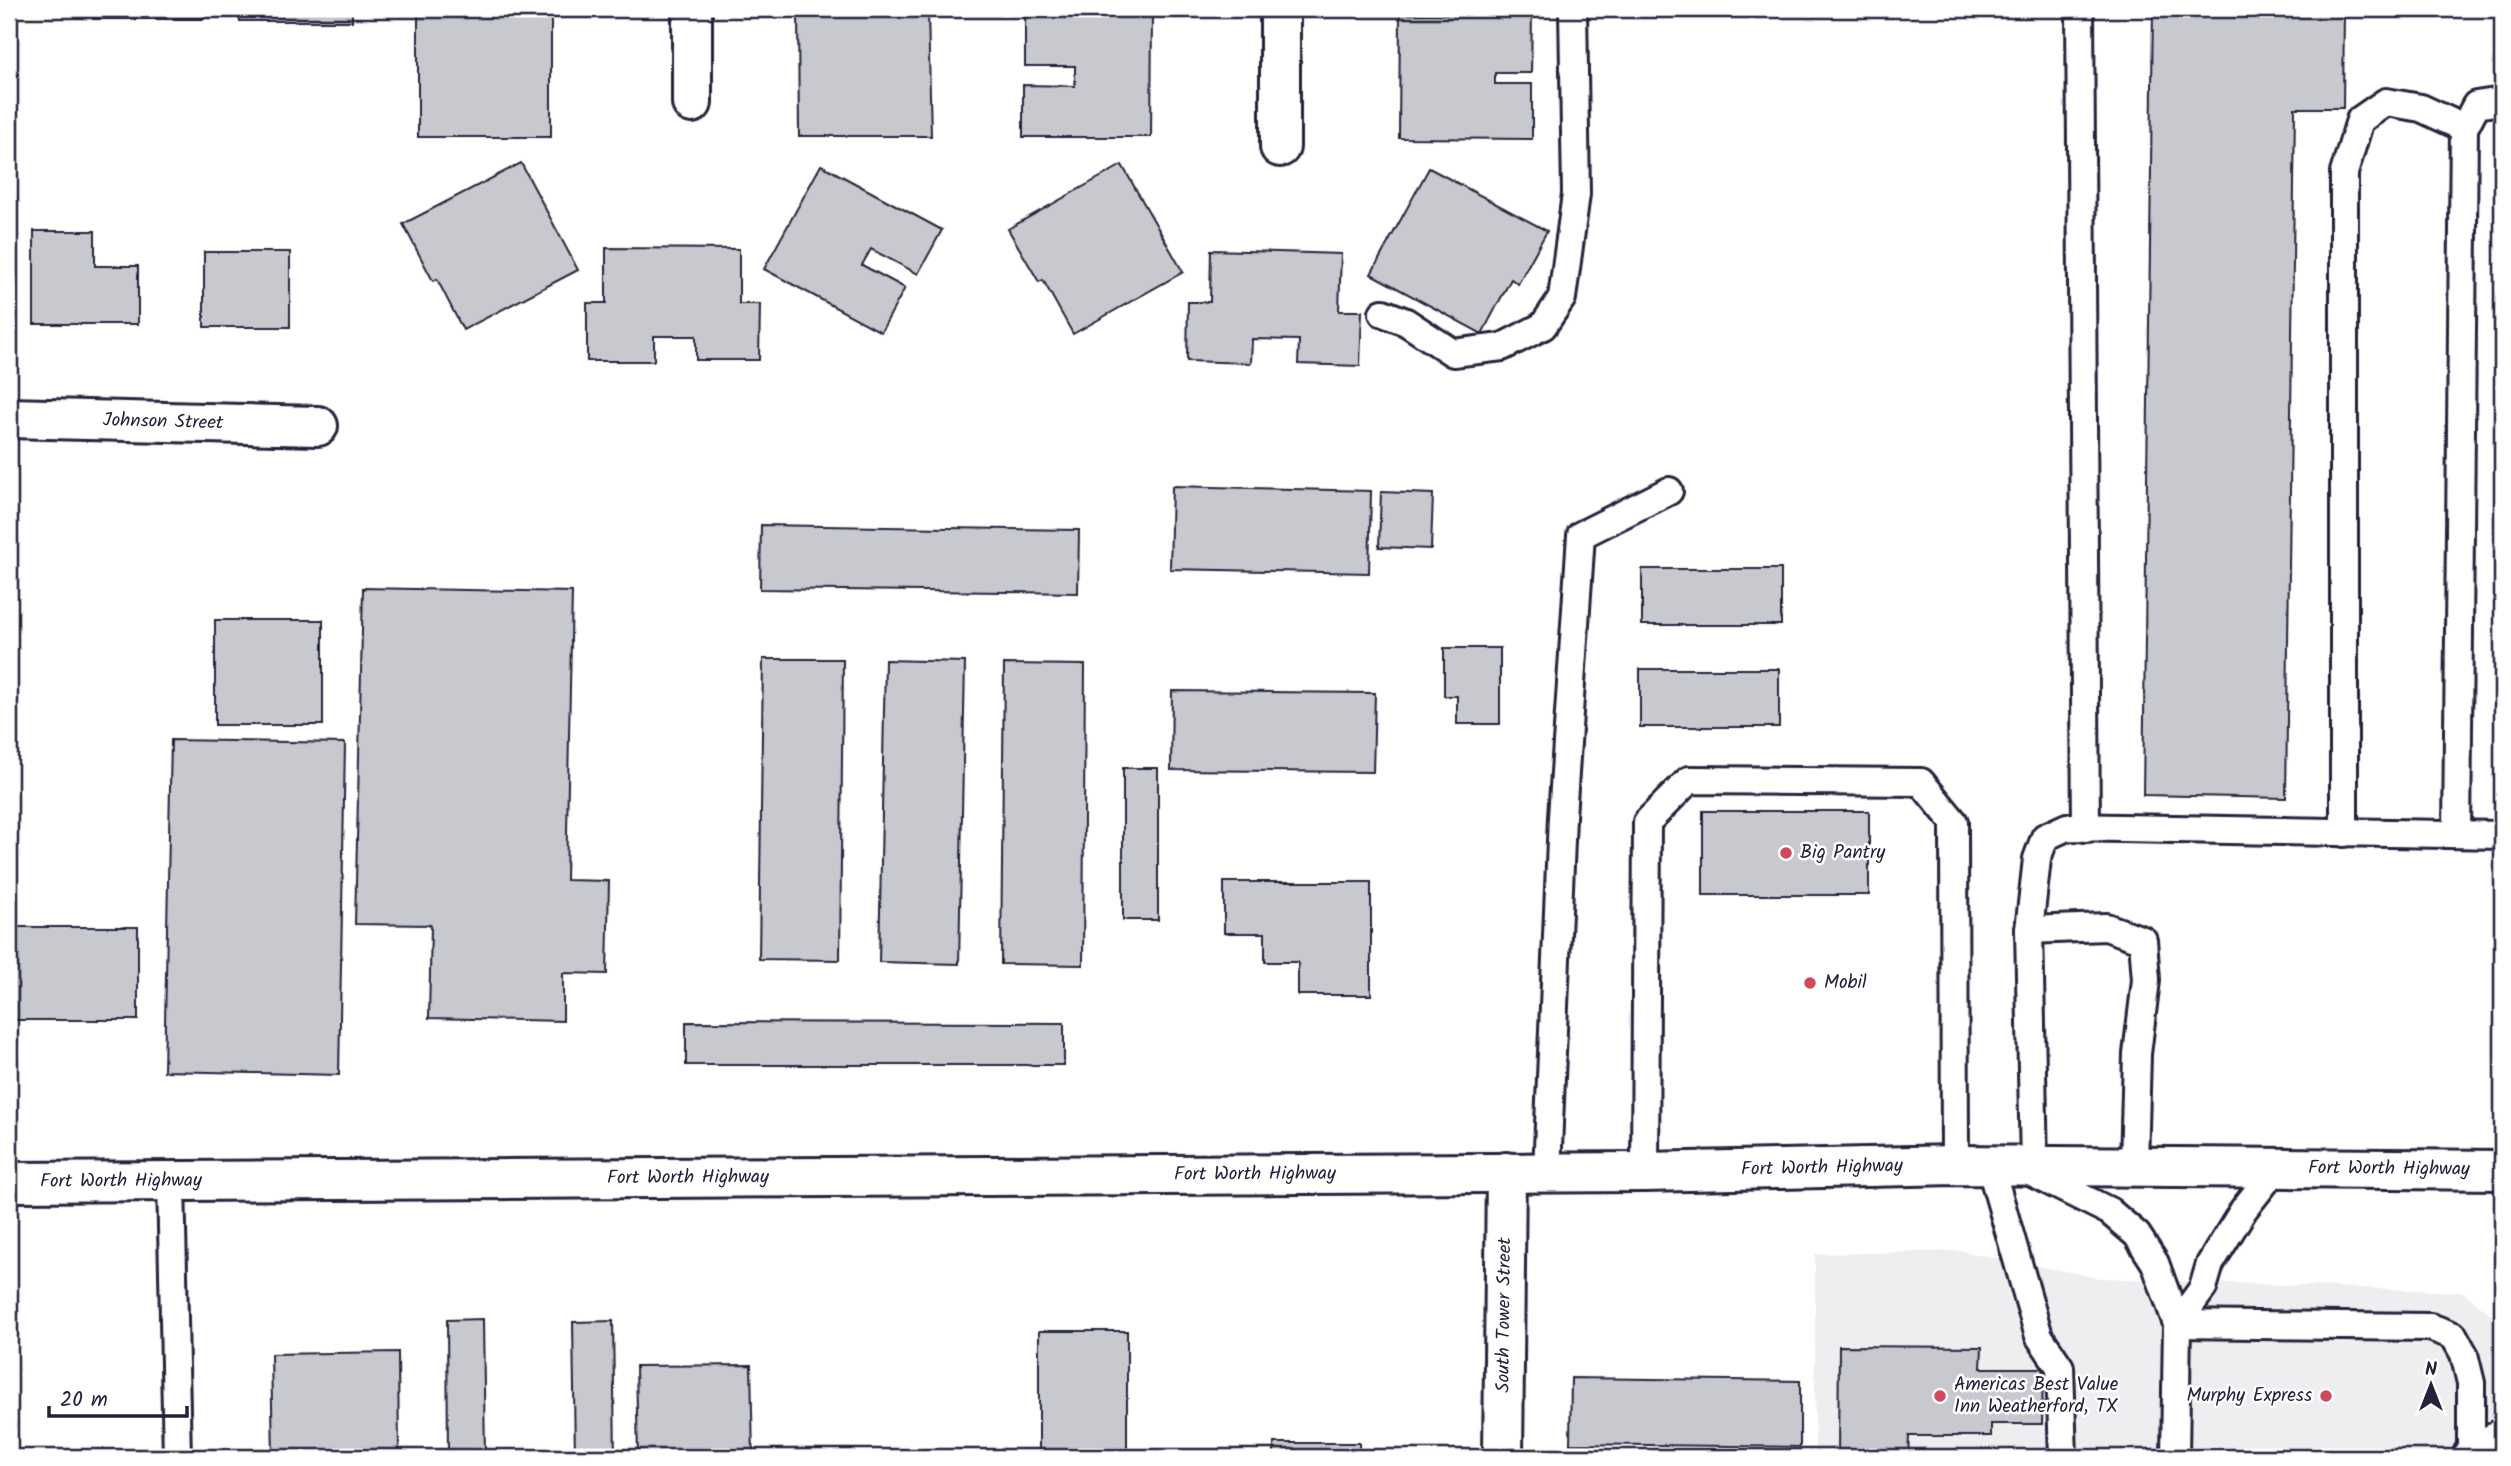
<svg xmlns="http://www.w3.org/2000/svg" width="2511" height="1466" font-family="Kalam,sans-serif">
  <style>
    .built { fill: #eeeef1 }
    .building { fill: #c8c8cf; stroke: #22223b; stroke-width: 2 }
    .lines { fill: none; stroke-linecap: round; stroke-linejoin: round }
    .lane-casing { stroke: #22223b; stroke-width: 32 }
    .street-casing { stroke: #22223b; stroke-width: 44 }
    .secondary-casing { stroke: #22223b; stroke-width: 44 }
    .primary-casing { stroke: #22223b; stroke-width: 44 }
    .lane { stroke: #fff; stroke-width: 26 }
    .street { stroke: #fff; stroke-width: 38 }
    .secondary { stroke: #fff; stroke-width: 38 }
    .primary { stroke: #fff; stroke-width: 38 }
    .poi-dot { fill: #d1495b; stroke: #fff; stroke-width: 2.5 }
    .labels { text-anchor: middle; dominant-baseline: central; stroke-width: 5; stroke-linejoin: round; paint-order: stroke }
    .street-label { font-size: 19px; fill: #22223b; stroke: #fff }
    .poi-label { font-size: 19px; fill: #22223b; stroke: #fff; text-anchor: start }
  </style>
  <rect width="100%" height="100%" fill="#fff"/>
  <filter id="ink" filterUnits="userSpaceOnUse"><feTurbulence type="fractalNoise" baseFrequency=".0143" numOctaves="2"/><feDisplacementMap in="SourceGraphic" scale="14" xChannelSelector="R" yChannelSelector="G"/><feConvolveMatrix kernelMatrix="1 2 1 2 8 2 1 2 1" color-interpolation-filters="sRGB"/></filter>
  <g filter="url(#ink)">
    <!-- built -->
    <path class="built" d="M1961,1251L2100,1278L2463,1292L2502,1323V1457H1815V1254Z"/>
    <!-- building -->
    <g class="building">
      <rect x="93" y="9" width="111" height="10"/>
      <rect x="240" y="9" width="112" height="12"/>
      <path d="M2153,9H2344L2343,108H2295L2286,798L2143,795Z"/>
      <rect x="418" y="11" width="133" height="126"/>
      <path d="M928,12L931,136H799L798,13Z"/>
      <path d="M1025,13L1152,14L1151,137H1023V85L1075,86V66H1025Z"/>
      <path d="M1400,14L1532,15L1531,73H1495V84H1532V139L1399,138Z"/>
      <path d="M521,163L578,270L463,330L437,279L433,281L403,224Z"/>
      <path d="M821,165L942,230L918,274L871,249L862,265L905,288L881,332L764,269Z"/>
      <path d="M1122,165L1183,272L1073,334L1043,280L1039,282L1008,229Z"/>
      <path d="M1429,168L1547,231L1518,284L1511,279L1482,334L1371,274Z"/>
      <path d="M34,231H95V266H138V324H34Z"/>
      <path d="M606,248L739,249V304H760L759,360H696V336H654V361H587V303H606Z"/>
      <path d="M1211,250L1341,254L1339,311H1362L1360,366L1298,364L1299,340L1252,339L1251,363L1187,361L1188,302H1210Z"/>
      <rect x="204" y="252" width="86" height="75"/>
      <path d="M1172,486L1371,491L1369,573L1170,569Z"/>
      <path d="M1381,492L1433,494L1431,549L1379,547Z"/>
      <path d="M761,525L1079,530L1078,593L760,589Z"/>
      <rect x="1642" y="569" width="139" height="56"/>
      <path d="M363,588L572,592L566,880L609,881L607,974L563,973V1021L429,1018L431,925L355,924Z"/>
      <rect x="215" y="620" width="108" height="105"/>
      <path d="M1444,648H1500V724H1457V696H1444Z"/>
      <path d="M763,659H843L840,960L759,959Z"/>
      <path d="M885,660L965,662L959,964L879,962Z"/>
      <path d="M1004,664L1085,665L1083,965L1001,964Z"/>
      <rect x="1640" y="669" width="139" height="58"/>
      <path d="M1172,691L1375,693L1373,772L1171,770Z"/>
      <path d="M171,740L345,743L339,1075L164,1071Z"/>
      <rect x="1123" y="768" width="35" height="152"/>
      <rect x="1703" y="811" width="166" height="84"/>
      <path d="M1224,882H1371V995H1298V962H1265V933H1224Z"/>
      <rect x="9" y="927" width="129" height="93"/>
      <path d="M686,1022L1064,1023V1065H686Z"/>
      <path d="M483,1319L485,1457H448L447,1320Z"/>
      <path d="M613,1321L615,1457H575L573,1322Z"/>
      <rect x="1039" y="1331" width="88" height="126"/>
      <path d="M1839,1346L1982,1347L1981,1368H2043L2042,1424H1991V1436H1909L1908,1457H1838Z"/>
      <path d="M398,1352L399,1457H273L271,1354Z"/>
      <path d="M751,1365L753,1457H638L636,1366Z"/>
      <path d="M1571,1378L1800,1381V1447L1570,1444Z"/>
      <rect x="1274" y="1443" width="85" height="14"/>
    </g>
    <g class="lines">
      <!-- lane casing -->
      <g class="lane-casing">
        <g id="lane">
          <path d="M2080,9L2086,828"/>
          <path d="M1383,313L1406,322L1453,353L1502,347L1543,326L1562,298L1576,194L1573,9"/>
          <path d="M2344,833V173L2360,120L2386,102L2421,108L2464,128"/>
          <path d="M2457,834L2464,128L2476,105L2502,101"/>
          <path d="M2029,930L2106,927L2143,940L2146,980L2137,1054L2134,1165"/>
          <path d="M1990,1165L2039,1336L2060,1367L2063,1457"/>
          <path d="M2034,1165L2029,930L2037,859L2045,837L2067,827L2502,835"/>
          <path d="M2028,1171L2109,1211L2137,1235L2155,1263L2177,1324L2175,1457"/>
          <path d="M1547,1172L1562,817L1581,535L1669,491"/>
          <path d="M1645,1172L1647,822L1689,780L1921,782L1954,822L1955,1165"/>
          <path d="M171,1181L177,1457"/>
          <path d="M2177,1324L2430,1327L2454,1336L2464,1354L2471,1383V1457"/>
          <path d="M2177,1324L2203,1288L2210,1264L2244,1209L2277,1167"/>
        </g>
      </g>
      <!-- street casing -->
      <g class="street-casing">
        <g id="street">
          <path d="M692,103V9"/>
          <path d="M1280,147V9"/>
          <path id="s1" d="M9,418L318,426"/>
          <path id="s2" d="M1503,1457L1506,1172"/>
        </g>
      </g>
      <!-- secondary casing -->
      <g class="secondary-casing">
        <path id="secondary" d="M2473,1455L2502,1439"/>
      </g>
      <!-- primary casing -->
      <g class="primary-casing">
        <g id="primary">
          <path id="s3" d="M9,1182L1645,1172L1955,1165L2502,1170"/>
        </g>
      </g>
      <!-- lane -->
      <use href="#lane" class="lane"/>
      <!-- street -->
      <use href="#street" class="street"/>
      <!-- secondary -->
      <use href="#secondary" class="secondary"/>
      <!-- primary -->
      <use href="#primary" class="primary"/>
    </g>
  </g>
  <!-- markers -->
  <g class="poi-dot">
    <circle cx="1786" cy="853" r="7"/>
    <circle cx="1810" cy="983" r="7"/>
    <circle cx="1940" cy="1396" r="7"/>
    <circle cx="2326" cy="1396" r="7"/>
  </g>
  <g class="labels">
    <!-- street labels -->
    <g class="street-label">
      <text stroke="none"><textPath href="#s1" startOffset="154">Johnson Street</textPath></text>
      <text stroke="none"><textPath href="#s3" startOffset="1813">Fort Worth Highway</textPath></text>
      <text stroke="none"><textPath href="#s3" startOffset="2380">Fort Worth Highway</textPath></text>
      <text stroke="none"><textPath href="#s3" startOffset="1246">Fort Worth Highway</textPath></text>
      <text stroke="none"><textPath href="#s3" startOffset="679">Fort Worth Highway</textPath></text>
      <text stroke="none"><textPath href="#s3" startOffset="112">Fort Worth Highway</textPath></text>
      <text stroke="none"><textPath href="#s2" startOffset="142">South Tower Street</textPath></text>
    </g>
    <!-- poi labels -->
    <g class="poi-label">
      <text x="1800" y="853">Big Pantry</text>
      <text x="1824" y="983">Mobil</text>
      <text x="1954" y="1385">Americas Best Value<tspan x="1954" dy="22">Inn Weatherford, TX</tspan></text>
      <text x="2312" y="1396" text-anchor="end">Murphy Express</text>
    </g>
  </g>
  <!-- margin -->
  <rect width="2511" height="1466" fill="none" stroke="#fff" stroke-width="35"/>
  <rect x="18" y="18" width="2476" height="1431" fill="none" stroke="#22223b" stroke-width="2.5" filter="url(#ink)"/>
  <!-- north arrow -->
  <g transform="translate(2431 1385)" stroke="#ffffff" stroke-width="5" paint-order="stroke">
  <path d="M0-5L12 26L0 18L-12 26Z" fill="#22223b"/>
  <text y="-10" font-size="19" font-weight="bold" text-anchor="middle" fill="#22223b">N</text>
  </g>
  <!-- scale -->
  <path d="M49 1406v10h138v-10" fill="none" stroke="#22223b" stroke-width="3.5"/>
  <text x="60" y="1406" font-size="21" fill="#22223b" stroke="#ffffff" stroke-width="5" paint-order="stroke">20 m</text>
</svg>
